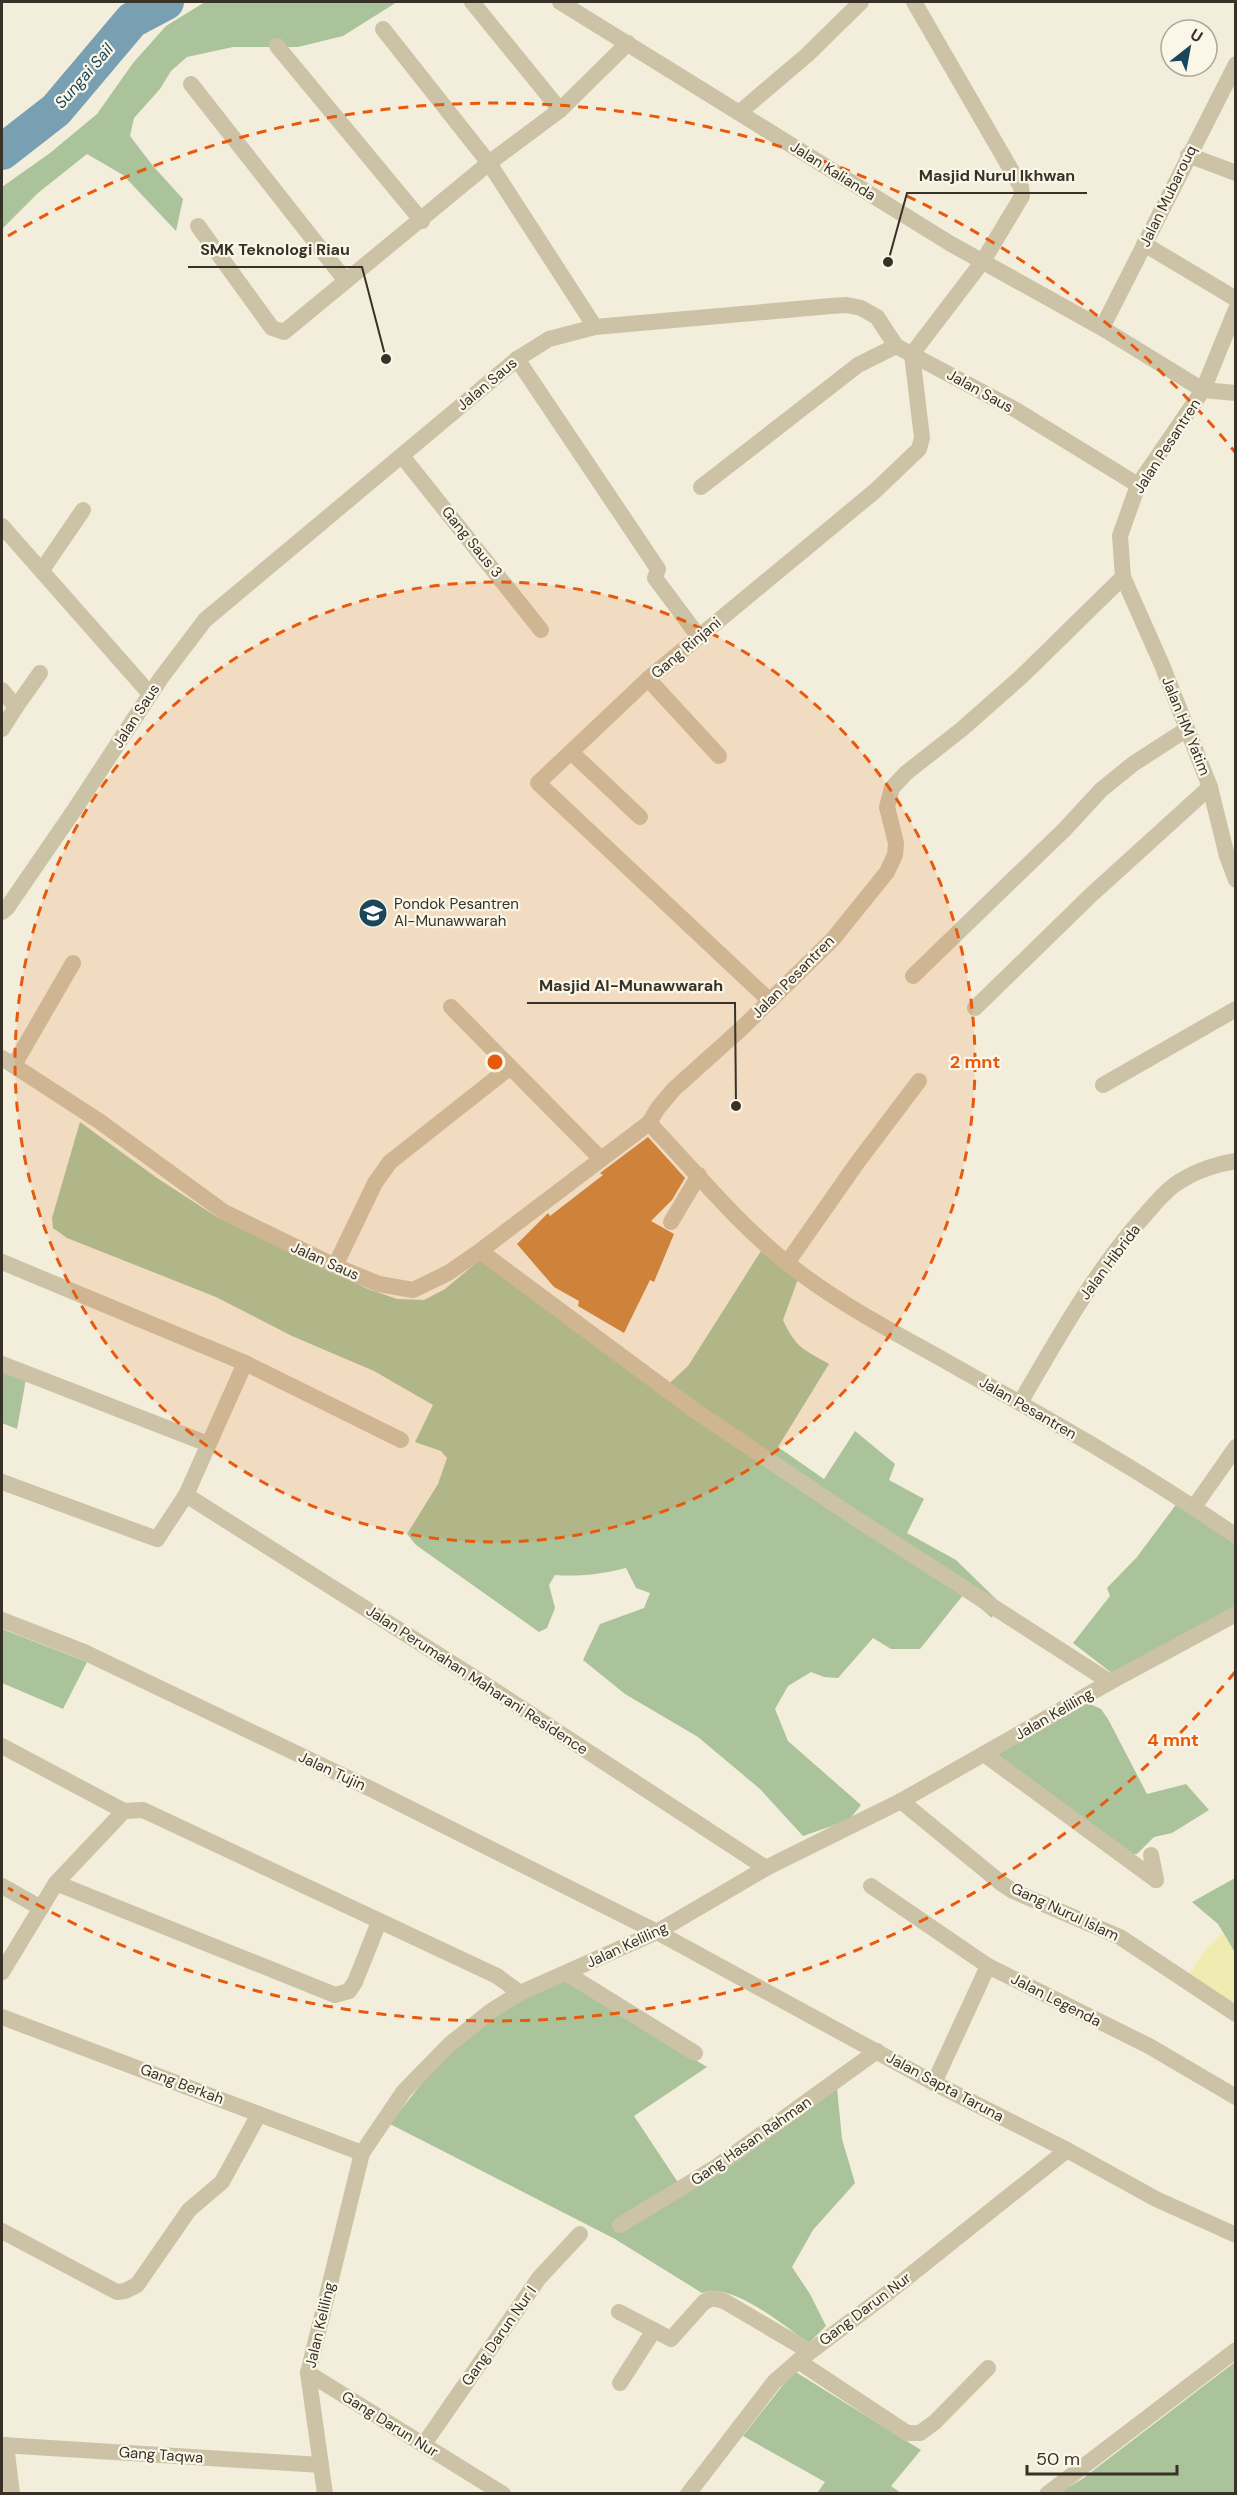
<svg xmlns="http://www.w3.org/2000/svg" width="1237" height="2495" font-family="'DM Sans',sans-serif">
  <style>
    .green { fill: #aac39a }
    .sand { fill: #f0ebb0 }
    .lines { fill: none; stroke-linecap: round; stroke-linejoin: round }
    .river { stroke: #79a0b2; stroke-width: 36 }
    .building { fill: #cc8841 }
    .minor { stroke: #ccc2a6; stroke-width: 16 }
    .tertiary { stroke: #ccc2a6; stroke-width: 16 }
    .ring { fill: none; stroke: #e8590c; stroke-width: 3; stroke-dasharray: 10 8 }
    .labels { text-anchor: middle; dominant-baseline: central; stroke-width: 4.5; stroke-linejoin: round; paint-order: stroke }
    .street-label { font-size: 15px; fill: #383128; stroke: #faf7e8 }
    .poi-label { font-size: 15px; fill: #383128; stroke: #faf7e8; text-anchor: start }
    .water-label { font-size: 16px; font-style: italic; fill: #1b465b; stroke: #faf7e8 }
    .centre { fill: #e8590c; stroke: #faf7e8; stroke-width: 3 }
    .ring-label { font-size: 18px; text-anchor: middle; font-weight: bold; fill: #e8590c; stroke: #faf7e8; stroke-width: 4.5; stroke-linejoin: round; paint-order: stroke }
    .leader { fill: none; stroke: #383128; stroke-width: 2 }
    .callout-dot { fill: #383128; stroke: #faf7e8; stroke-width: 2 }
    .callout-label { font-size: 16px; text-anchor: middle; font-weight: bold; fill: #383128; stroke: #faf7e8; stroke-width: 4.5; stroke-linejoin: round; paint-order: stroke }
  </style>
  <rect width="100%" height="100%" fill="#f3eedb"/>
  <!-- green -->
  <g class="green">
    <path d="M205,2H397L343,36L298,47H233L187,57L171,71L160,89L134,118L130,136L153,166L183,199L176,231L123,175L87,154L38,193L2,229V187L50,153L97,114L133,63L166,26Z"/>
    <path d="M80,1122L157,1178L217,1217L368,1289L397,1299L424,1300L445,1289L482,1258L661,1391L688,1366L761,1251L798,1279L783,1320C796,1348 803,1349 829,1364L778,1447L824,1479L855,1431L895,1464L889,1480L924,1499L907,1533L956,1560L997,1600L992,1618L964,1594L920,1649H891L873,1638L838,1678L824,1677L811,1672L788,1686L775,1709L788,1741L861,1805L849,1820L803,1836L760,1789L698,1737L625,1694L583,1660L600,1624L644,1608L650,1593L636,1588L626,1568C602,1574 580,1577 555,1575L549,1585L555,1608L547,1628L539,1632L416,1545L407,1534L438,1484L447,1458L441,1451L415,1442L433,1405L374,1371L292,1336L216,1297L67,1238L53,1228L52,1218Z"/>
    <path d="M2,1370L26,1379L17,1429L2,1423Z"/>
    <path d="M1178,1502L1235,1540V1612L1113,1674L1073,1643L1110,1596L1107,1588L1137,1557Z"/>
    <path d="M2,1629L87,1662L63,1709L2,1683Z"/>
    <path d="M1088,1703L1101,1709L1108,1719L1147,1794L1186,1784L1209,1810L1172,1833L1154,1837L1137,1854H1127L993,1754Z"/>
    <path d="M1235,1878V1953L1218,1924L1192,1902Z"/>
    <path d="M565,1980L707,2067L634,2116L685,2193L837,2088L842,2139L855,2183L813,2230L792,2267L810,2294L826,2326L809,2343C784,2326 732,2281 702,2293L615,2239L390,2124C416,2090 443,2055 477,2029C504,2008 534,1994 565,1980Z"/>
    <path d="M1235,2362V2493L1058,2494L1082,2479Z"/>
    <path d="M794,2371L921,2450L891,2486L901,2493H817L825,2482L743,2436Z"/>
  </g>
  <!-- sand -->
  <path class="sand" d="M1223,1932L1235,1953V2005L1188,1975L1207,1948Z"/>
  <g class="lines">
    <!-- river -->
    <path class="river" d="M2,152L56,110L132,20L166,2"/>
  </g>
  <!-- building -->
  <path class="building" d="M648,1137L685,1178L672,1200L651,1221L674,1234L654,1282L650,1280L624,1333L578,1306L579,1301L554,1287L517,1244L548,1213L550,1216L603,1175L600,1173Z"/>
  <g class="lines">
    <!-- minor -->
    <g class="minor">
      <path d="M472,2L560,110"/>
      <path d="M560,2L951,244L1102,328L1203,390L1236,309"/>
      <path d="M383,29L489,163L595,327"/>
      <path d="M277,46L422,221"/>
      <path d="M191,84L346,281"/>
      <path d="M740,112L807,55L861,2"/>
      <path d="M1188,155L1236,173"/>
      <path d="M198,226L272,328L284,332L489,163L560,110L628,43"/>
      <path d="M1144,244L1236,299"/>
      <path d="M1102,328L1236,64"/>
      <path d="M517,359L658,569L655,578L699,637"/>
      <path d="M402,456L541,630"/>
      <path d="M701,487L858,365L896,346"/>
      <path d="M2,526L150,694"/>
      <path d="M42,570L83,510"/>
      <path d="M1123,577L1162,665L1210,787L1227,856L1236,880"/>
      <path d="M648,679L719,756"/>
      <path d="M2,690L16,707L2,729"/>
      <path d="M16,707L40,673"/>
      <path d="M571,752L640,817"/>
      <path d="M2,912L7,908L73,812L161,678L205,620L517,359L549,339L595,327L831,306L847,305L861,308L877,317L896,346L1016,410L1138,485"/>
      <path d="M913,976L1065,829L1101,790L1133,764L1187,729"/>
      <path d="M770,1001L538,783L648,679L875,491L919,449L922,438L912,354L983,261L1022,196L1021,187L914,2"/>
      <path d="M451,1007L601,1159"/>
      <path d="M975,1008L1091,895L1210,787"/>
      <path d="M2,1058L99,1121L224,1212L335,1266L379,1284L413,1290L448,1273L480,1251L649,1123"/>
      <path d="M14,1065L73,963"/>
      <path d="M1103,1085L1236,1009"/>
      <path d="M671,1222L699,1175"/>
      <path d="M480,1251L694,1410L849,1514L1110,1682"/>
      <path d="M2,1262L245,1363L401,1440"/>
      <path d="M787,1263L857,1163L919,1081"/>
      <path d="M335,1266L375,1183L390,1162L509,1068"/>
      <path d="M2,1364L208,1444"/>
      <path d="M1020,1403C1056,1341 1091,1278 1138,1223C1149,1211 1160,1196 1173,1186C1192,1172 1212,1165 1236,1161"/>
      <path d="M2,1482L157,1539L186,1495L245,1363"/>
      <path d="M186,1495L480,1681L766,1868"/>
      <path d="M1194,1507L1236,1447"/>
      <path d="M2,1620L84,1652L371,1789L657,1932L934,2083L1067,2150L1156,2199L1236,2235"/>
      <path d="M2,1746L124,1811"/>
      <path d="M984,1754L1156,1880"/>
      <path d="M901,1801L1001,1883L1013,1891L1120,1937L1236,2014"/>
      <path d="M1151,1855L1156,1880"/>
      <path d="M56,1883L335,1995L349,1991L355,1982L379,1922"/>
      <path d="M2,1886L41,1908"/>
      <path d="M871,1886L988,1966L1149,2046L1236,2097"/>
      <path d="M2,1972L56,1883L124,1811L143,1810L497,1976L520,1993"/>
      <path d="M566,1973L695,2053"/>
      <path d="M2,2017L362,2153"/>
      <path d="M934,2083L988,1966"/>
      <path d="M620,2225L716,2167L877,2051"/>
      <path d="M2,2231L117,2292L125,2291L137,2285L189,2210L222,2182L259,2114"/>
      <path d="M619,2312L671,2339L704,2302L712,2298L724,2301L809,2351"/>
      <path d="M798,2361L907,2433H920L935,2422L988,2368"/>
      <path d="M308,2373L503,2494"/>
      <path d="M620,2383L654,2330"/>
      <path d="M424,2444L539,2278L580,2234"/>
      <path d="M2,2445L321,2465"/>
      <path d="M6,2445L12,2494"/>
      <path d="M688,2494L774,2382L798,2361L884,2296L1067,2150"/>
      <path d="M1047,2494L1236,2350"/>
    </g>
    <!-- tertiary -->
    <g class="tertiary">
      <path d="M1236,393L1203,390L1138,485L1120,536L1123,577L1022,676L962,729L906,773L892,788L887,807L896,843L895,855L887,872L833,939L742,1028L674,1089L658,1108L649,1123C694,1170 735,1221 786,1262C836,1303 900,1335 956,1367C1050,1420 1147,1474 1236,1536"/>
      <path d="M325,2494L308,2373L362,2153L404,2091L450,2044L491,2011L520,1993L657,1932L766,1868L901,1801L1110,1682L1236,1614"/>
    </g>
  </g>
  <!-- distance rings -->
  <circle cx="495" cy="1062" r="480" fill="#e8590c" fill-opacity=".12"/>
  <g class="ring">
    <circle cx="495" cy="1062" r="480"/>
    <path d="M1235 1672A959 959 0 0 1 8 1888M8 236A959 959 0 0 1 1235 452"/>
  </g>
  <!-- icons -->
  <defs>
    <g id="school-disc" transform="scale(1.5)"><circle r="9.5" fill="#1b465b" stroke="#faf7e8"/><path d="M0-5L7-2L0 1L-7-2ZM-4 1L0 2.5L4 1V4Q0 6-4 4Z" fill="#fff"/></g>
  </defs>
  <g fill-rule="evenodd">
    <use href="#school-disc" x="373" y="913"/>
  </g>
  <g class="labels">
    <!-- street labels -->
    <g class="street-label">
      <text transform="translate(833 171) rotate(32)">Jalan Kalianda</text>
      <text transform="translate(1168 196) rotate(-64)">Jalan Mubarouq</text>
      <text transform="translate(487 384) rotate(-40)">Jalan Saus</text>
      <text transform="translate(980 391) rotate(29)">Jalan Saus</text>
      <text transform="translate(1167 446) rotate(-57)">Jalan Pesantren</text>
      <text transform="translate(472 542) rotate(51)">Gang Saus 3</text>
      <text transform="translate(686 648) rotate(-40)">Gang Rinjani</text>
      <text transform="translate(136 716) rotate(-57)">Jalan Saus</text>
      <text transform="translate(1186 726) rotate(68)">Jalan HM Yatim</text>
      <text transform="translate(793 977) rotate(-45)">Jalan Pesantren</text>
      <text transform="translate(325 1261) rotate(24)">Jalan Saus</text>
      <text transform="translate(1110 1262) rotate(-53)">Jalan Hibrida</text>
      <text transform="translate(1028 1408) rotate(30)">Jalan Pesantren</text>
      <text transform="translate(477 1680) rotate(33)">Jalan Perumahan Maharani Residence</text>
      <text transform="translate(1054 1714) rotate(-30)">Jalan Keliling</text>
      <text transform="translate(332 1771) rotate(25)">Jalan Tujin</text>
      <text transform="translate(1065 1912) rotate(25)">Gang Nurul Islam</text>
      <text transform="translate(627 1945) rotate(-25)">Jalan Keliling</text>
      <text transform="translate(1056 2000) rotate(27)">Jalan Legenda</text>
      <text transform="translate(182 2084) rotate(21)">Gang Berkah</text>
      <text transform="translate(945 2087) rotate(28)">Jalan Sapta Taruna</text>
      <text transform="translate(751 2141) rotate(-35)">Gang Hasan Rahman</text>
      <text transform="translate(865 2309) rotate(-37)">Gang Darun Nur</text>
      <text transform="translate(320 2325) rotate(-77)">Jalan Keliling</text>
      <text transform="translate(499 2336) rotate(-55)">Gang Darun Nur I</text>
      <text transform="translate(390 2424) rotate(32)">Gang Darun Nur</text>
      <text transform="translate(161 2455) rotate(4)">Gang Taqwa</text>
    </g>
    <!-- poi labels -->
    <g class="poi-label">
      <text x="394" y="904">Pondok Pesantren<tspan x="394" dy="17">Al-Munawwarah</tspan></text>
    </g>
    <!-- water labels -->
    <g class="water-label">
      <text transform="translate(84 76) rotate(-49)">Sungai Sail</text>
    </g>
  </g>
  <circle cx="495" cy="1062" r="9" class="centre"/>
  <g class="ring-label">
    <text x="975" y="1068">2 mnt</text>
    <text x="1173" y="1746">4 mnt</text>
  </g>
  <!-- callouts -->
  <path class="leader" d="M888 262L907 193H1087M386 359L362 267H188M736 1106L735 1003H527"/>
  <g class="callout-dot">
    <circle cx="888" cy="262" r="6"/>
    <circle cx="386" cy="359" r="6"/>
    <circle cx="736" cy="1106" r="6"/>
  </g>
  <g class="callout-label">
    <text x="997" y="181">Masjid Nurul Ikhwan</text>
    <text x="275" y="255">SMK Teknologi Riau</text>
    <text x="631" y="991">Masjid Al-Munawwarah</text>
  </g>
  <!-- border -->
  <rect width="1237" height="2495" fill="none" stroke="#383128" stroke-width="6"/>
  <!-- north arrow -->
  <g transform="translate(1189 48) rotate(31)"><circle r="28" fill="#faf7e8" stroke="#aca89b" stroke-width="1.5"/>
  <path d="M0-4.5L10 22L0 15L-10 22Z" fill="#1b465b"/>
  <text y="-9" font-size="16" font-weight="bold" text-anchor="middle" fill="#383128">U</text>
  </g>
  <!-- scale -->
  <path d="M1027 2465v9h150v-9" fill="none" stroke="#383128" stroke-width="3"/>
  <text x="1036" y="2465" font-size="18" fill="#383128" stroke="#faf7e8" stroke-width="4.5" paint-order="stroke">50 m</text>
</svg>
